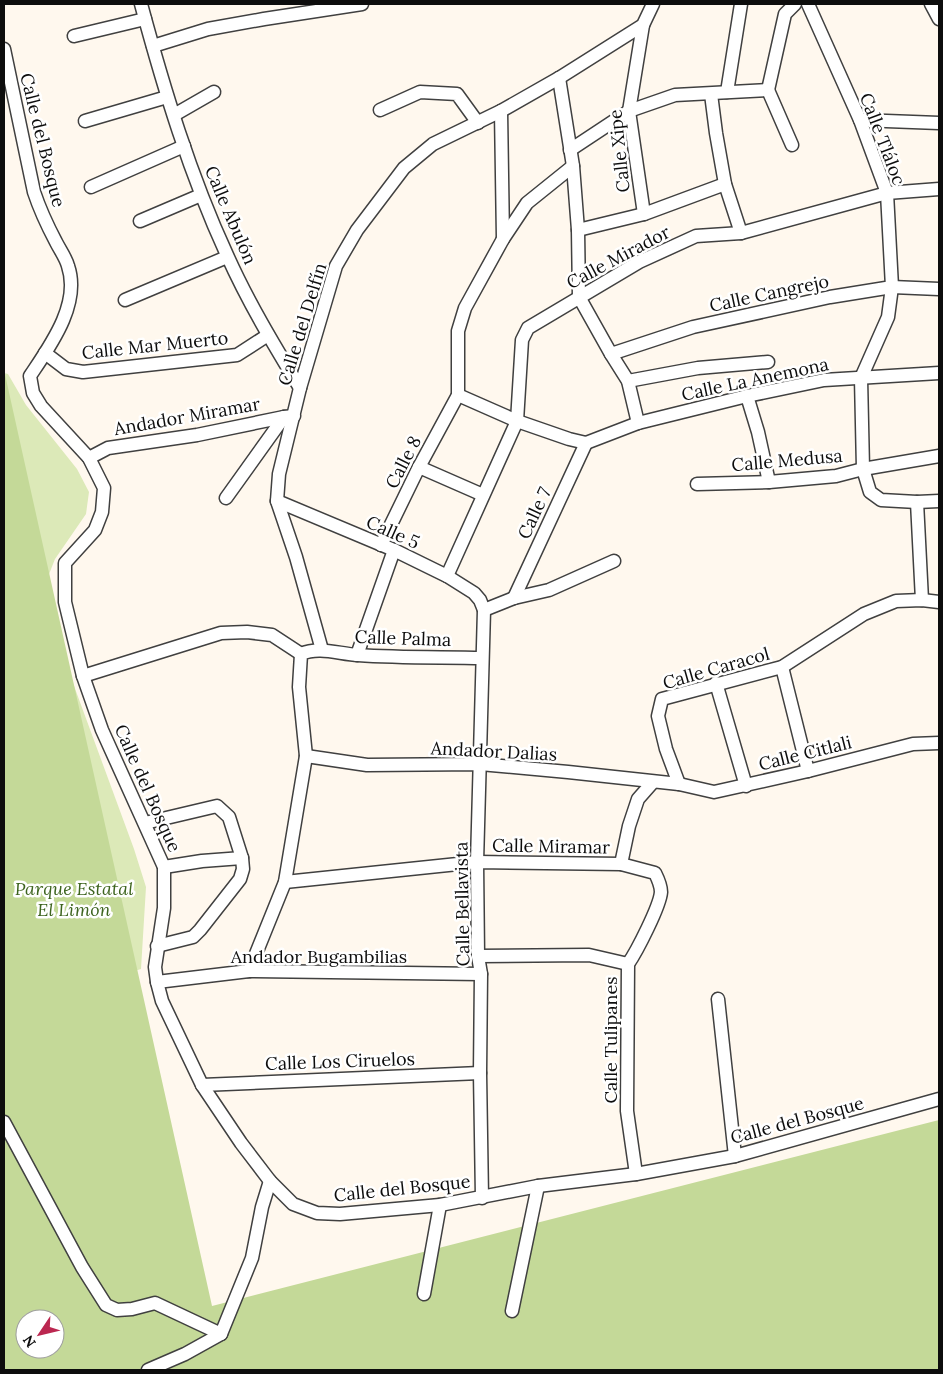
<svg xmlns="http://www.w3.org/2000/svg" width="943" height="1374" font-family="Lora,serif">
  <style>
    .green { fill: #dce9b8 }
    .forest { fill: #c4d998; fill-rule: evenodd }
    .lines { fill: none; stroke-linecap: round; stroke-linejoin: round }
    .minor-casing { stroke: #404040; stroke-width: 15 }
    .minor { stroke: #fff; stroke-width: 12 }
    .labels { text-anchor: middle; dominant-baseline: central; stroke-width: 5; stroke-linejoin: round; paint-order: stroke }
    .street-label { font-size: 18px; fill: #0d0d0d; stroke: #fff }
    .park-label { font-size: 18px; font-style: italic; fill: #3d641e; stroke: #fff }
  </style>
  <rect width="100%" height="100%" fill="#fff8ee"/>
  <!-- green -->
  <path class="green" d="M4,373L8,374L26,405L77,469L89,492L86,514L55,559L46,582L52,626L134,849L146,887L141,969L99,982L4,1026Z"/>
  <!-- forest -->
  <path class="forest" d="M4,370L212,1306L939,1120V1370H4ZM25,1319H55V1349H25Z"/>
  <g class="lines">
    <!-- minor casing -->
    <g class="minor-casing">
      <g id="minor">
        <path d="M141,4C164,89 190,175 227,255C248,302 274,345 300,388"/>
        <path d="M808,4L860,120L887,193L892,287L888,317L861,378L863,469L870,492L881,500L917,502L939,501"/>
        <path d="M931,4L939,19"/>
        <path d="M643,25L629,111L644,214"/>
        <path d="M74,36L145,19"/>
        <path d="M153,46L208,29L264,19L362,4"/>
        <path d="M4,49L34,192C40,210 47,225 56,242C60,250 66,258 68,266C81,304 50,346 30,376L33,393L41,406L89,458L104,488L102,512L95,530L65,563V602L83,676L102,730L164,867V908L155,967L157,982L162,1001L202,1085L241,1143L270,1181L293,1204L317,1213L340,1214L440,1205L538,1186L636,1174L735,1156L939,1099"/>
        <path d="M559,78L573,166L578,230L579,297L611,354L628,381L638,423"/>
        <path d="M768,90L785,14L795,4"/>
        <path d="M768,90L792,145"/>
        <path d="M727,92L741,4"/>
        <path d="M711,94L716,133L725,184L741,233"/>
        <path d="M380,110L420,92L457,94L478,123"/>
        <path d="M501,111L503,239"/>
        <path d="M174,115L214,92"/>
        <path d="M860,120L939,123"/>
        <path d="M85,121L167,97"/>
        <path d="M570,150L629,111L675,95L768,90"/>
        <path d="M91,187L184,146"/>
        <path d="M140,221L201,195"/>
        <path d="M578,230L644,214L725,184"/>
        <path d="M125,300L227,257"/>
        <path d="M45,353L66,369L83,372L237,355L268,335"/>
        <path d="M611,354L693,327L830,297L892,287L939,289"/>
        <path d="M628,381L698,368L768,362"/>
        <path d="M458,395L517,421L569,439L586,443L638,423L747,396L824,380L939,373"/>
        <path d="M747,396L758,432L769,482"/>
        <path d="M89,458L108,448L197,435L284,417L294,416"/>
        <path d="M419,467L483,495"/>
        <path d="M697,484L769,482L836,476L863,469L939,456"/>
        <path d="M226,498L284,417"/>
        <path d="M277,501L394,550L447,576L474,593L480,600L484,610L477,862L478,956L481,974L480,1073L482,1198"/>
        <path d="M917,502L922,600"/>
        <path d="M381,545L419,467L458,395V331L465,308L503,239L527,203L573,166"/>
        <path d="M447,576L517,421L522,340L528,328L639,262L696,236L741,233L887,193L939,189"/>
        <path d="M514,598L586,443"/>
        <path d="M484,610L514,598L549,590L614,561"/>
        <path d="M322,650L296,557L277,501L279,474L300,388L336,266L357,230L404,168L433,144L501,111L559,78L643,25L653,4"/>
        <path d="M357,655L394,550"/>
        <path d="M782,667L808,771"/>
        <path d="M83,676L221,633L247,632L272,635L301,654"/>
        <path d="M716,683L746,786"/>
        <path d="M306,756L367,765L480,764L568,772L679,784L714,792L808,771L913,744L939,743"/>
        <path d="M679,784L666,749L658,716L662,699L782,667L864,614L896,601L922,600L939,602"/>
        <path d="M145,823L217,806L229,817L242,858L243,869L240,879L200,930L193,937L157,946"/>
        <path d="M621,864L629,826L638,799L653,782"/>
        <path d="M164,867L202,861L242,858"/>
        <path d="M285,882L477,862L621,864L655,873C658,879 661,886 661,892C660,906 637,951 628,964L627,1111L636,1174"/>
        <path d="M478,956L589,955L628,964"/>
        <path d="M249,971L285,882L306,756L299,687L301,654C319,646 339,654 358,655C399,658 441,657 482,658"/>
        <path d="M157,982L249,971L481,974"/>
        <path d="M718,999L735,1156"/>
        <path d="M202,1085L480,1073"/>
        <path d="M4,1122L82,1267L106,1305L117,1310L132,1309L155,1303L221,1334"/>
        <path d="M424,1294L440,1205"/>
        <path d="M512,1311L538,1186"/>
        <path d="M148,1370L185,1354L221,1334L252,1258L262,1207L270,1181"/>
      </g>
    </g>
    <!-- minor -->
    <use href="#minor" class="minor"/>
  </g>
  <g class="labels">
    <!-- street labels -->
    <g class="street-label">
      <text transform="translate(883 139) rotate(69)">Calle Tláloc</text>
      <text transform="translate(43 140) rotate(76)">Calle del Bosque</text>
      <text transform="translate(619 151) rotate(-96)">Calle Xipe</text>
      <text transform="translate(231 215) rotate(67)">Calle Abulón</text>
      <text transform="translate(618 257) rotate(-28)">Calle Mirador</text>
      <text transform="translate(769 293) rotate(-12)">Calle Cangrejo</text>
      <text transform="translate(302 324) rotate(-73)">Calle del Delfín</text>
      <text transform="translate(155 345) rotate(-6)">Calle Mar Muerto</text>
      <text transform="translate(755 379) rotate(-12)">Calle La Anemona</text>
      <text transform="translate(187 416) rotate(-10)">Andador Miramar</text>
      <text transform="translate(787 460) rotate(-5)">Calle Medusa</text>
      <text transform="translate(403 462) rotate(-63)">Calle 8</text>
      <text transform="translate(534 513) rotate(-65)">Calle 7</text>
      <text transform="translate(393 532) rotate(24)">Calle 5</text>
      <text transform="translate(403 638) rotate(2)">Calle Palma</text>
      <text transform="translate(716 668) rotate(-16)">Calle Caracol</text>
      <text transform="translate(494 751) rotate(3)">Andador Dalias</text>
      <text transform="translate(805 753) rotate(-14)">Calle Citlali</text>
      <text transform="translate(148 788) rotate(66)">Calle del Bosque</text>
      <text transform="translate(551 846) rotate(1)">Calle Miramar</text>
      <text transform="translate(462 904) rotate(-91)">Calle Bellavista</text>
      <text x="319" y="956">Andador Bugambilias</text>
      <text transform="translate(610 1040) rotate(-90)">Calle Tulipanes</text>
      <text transform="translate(340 1061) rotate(-2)">Calle Los Ciruelos</text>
      <text transform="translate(797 1120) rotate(-15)">Calle del Bosque</text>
      <text transform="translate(402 1188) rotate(-6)">Calle del Bosque</text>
    </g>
    <!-- park labels -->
    <g class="park-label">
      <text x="74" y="888">Parque Estatal<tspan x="74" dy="21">El Limón</tspan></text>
    </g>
  </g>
  <!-- border -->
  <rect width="943" height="1374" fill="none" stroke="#0d0d0d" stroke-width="10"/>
  <!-- north arrow -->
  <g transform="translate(40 1334) rotate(235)"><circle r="24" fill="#ffffff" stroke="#9e9e9e"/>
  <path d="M0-4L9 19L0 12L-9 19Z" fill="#bb2750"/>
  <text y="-8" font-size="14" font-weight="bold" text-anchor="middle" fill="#0d0d0d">N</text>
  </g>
</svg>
